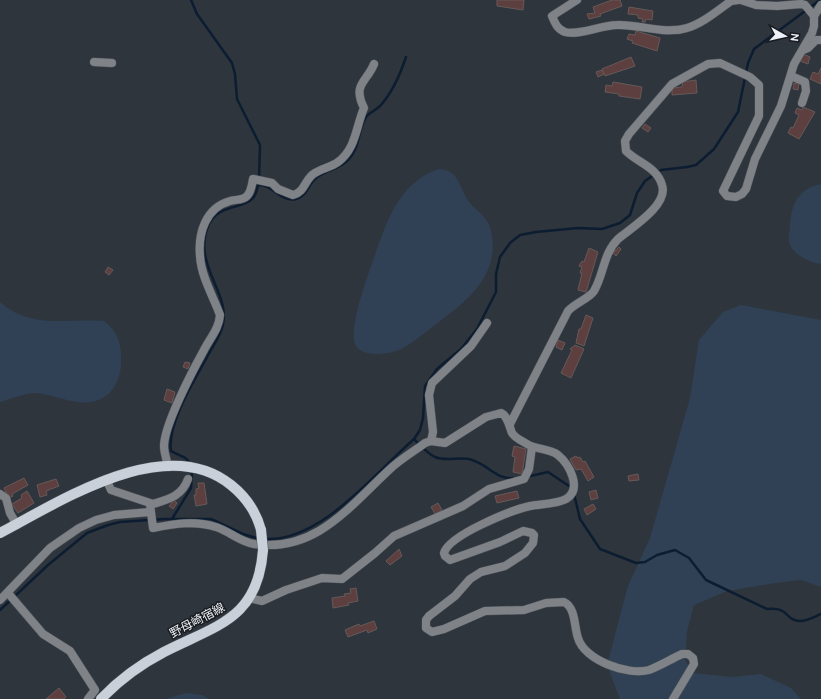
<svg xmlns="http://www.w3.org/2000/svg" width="821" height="699" font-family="Ubuntu,'Noto Sans JP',sans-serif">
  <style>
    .green { fill: #304156 }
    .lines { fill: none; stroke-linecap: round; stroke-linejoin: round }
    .stream { stroke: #0d1d31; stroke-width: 2.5 }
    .building { fill: #5e3f3f; stroke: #665958 }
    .minor-casing { stroke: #4d535b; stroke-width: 9 }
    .primary-casing { stroke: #4d535b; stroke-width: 11 }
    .minor { stroke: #7f8286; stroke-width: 8 }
    .primary { stroke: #c9d0d9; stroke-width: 10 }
    .primary-bridge-casing { stroke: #4d535b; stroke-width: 11; stroke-linecap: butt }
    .primary-bridge { stroke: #c9d0d9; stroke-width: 10 }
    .labels { text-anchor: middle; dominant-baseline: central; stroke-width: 3; stroke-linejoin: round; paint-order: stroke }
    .street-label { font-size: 12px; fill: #eef2f8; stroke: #191c20 }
  </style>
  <rect width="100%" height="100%" fill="#2e353d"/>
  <!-- green -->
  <g class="green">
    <path d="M439,169C458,170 459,185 467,199C473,209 486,215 490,227C503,274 468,300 435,325C424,333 413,343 401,349C389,355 356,359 354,340C352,321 364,287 370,269C384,231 395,183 439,169Z"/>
    <path d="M821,184V264C809,262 793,255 789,242C788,238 790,231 790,227C791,204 798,189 821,184Z"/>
    <path d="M0,302C32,330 67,318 104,321C119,333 122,345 121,364C120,389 103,406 77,402C63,400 50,394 35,393C25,393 11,399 0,402Z"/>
    <path d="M741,305L821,320V587L801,580L775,583L727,591L694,605L687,631L685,660L693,673L732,677L761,674L791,688L801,699H620L607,665L628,586L650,538L690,398L699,340L723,312Z"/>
    <path d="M186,693L202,695L209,699H166Z"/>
  </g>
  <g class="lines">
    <!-- stream -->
    <g class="stream">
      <path d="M191,0L197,14L232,63L235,74L237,99L260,145L259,179"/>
      <path d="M414,439C421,446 427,453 435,457C446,462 461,456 472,460C487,464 497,480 513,478"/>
      <path d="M191,466C188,456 179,456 171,451C167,425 193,382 206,359C212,347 221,336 223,324C230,292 191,263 209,224C219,204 243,209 252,199C256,196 257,190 258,185C273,184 281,203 296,199C307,196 308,185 315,179C324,170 340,170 349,159C360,147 358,130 366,117C369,113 376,110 380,106C393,92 400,75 406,57"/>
      <path d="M526,477L548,472L572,488"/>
      <path d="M574,494L580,519L600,549L636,563L645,562L657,555L675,550L689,558L706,580L767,609C791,607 784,620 799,621C806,622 814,617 821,614"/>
      <path d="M172,519L191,488L192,471"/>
      <path d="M265,539C321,542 375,473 414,439L420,430L423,418L425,386L437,369L462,348L477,329L496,292V274L500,257L510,243L520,235L536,232L578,228L602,229L620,223L630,215L637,193L645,181L661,170L687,167L696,165L714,149L738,112L748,63L754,49L820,0"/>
      <path d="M0,610L48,565L87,533L108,525L120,522L164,519H211L243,534L260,539"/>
    </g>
  </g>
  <!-- building -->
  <g class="building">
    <path d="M497,0H524L523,10L497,6Z"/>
    <path d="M612,0H620L622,6L600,14L601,16L589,19L587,14L595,13L593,7Z"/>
    <path d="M629,7L653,11L652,20L646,19L645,22H642L643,19L638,18V15L628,14Z"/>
    <path d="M636,31L660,38L657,51L632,43L633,41L627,39L629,34L635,35Z"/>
    <path d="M803,54L810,57L808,64L800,61Z"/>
    <path d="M631,57L635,66L605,76L602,69Z"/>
    <path d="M821,68V84L810,79L813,72L818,74Z"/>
    <path d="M602,70L604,74L598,77L596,72Z"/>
    <path d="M696,80L697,93L672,95V88L682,87L683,82Z"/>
    <path d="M613,82L642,87L640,99L619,96V94L605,92L606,85L612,86Z"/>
    <path d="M794,83L799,84L798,90L793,89Z"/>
    <path d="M803,107L815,112L799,139L788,133L791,127L793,128L799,115L795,113L797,108L802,110Z"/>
    <path d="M645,124L651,128L648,132L642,128Z"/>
    <path d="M619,247L621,249L616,256L613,253Z"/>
    <path d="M589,248L598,252L586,292L578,290L582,273H580L582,267L579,266L582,261L584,262Z"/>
    <path d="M108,267L113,270L109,275L105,272Z"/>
    <path d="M586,315L593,318L584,346L576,343L579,329H581Z"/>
    <path d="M558,340L565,343L562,350L556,347Z"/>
    <path d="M575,345L584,349L571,378L561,373L572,350L570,349Z"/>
    <path d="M185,362L190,363L188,369L183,367Z"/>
    <path d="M167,389L175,392L172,403L164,400Z"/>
    <path d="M514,446L526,449L522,474L513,472L515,457L512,456Z"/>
    <path d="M576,456L578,458L580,457L583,462L585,461L594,477L588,481L581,469L576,470L570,459Z"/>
    <path d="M638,474L639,480L629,481L628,476Z"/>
    <path d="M24,478L28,485L12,494L13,496L9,498L4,488Z"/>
    <path d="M56,479L59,486L46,491L47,495L40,497L37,485Z"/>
    <path d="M198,483H204L207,504L196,506L194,495H196V489L199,488Z"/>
    <path d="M596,490L598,498L591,500L589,492Z"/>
    <path d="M27,491L34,503L18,513L12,504L22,498L21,495Z"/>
    <path d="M517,491L519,498L497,503L495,496Z"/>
    <path d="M174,500L177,503L173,509L169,506Z"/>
    <path d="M438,503L442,510L435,514L431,507Z"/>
    <path d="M593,504L596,509L587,515L584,509Z"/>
    <path d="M399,549L402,556L390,565L386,561Z"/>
    <path d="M356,588L358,601L348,603L349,605L333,608L332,598L345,596L344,594L351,593L350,589Z"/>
    <path d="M374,621L377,629L368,633L367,630L348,637L345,630L359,624L360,626Z"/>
    <path d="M59,688L66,697L64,699H46Z"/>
  </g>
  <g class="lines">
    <!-- minor casing -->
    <g class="minor-casing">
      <g id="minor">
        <path d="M577,0L552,16C555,23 557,29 565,32C578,36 602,25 617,25C639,24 665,35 687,28C703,23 717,11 731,1L738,0"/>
        <path d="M814,16L821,5"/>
        <path d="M803,50L808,48L816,40H821"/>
        <path d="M94,62L112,63"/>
        <path d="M791,76L805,82L806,91L802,103"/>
        <path d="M510,424L568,311C575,303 590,298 594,291C604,274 603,254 618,239C631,228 669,205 662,185C657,167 638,163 626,151L625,141L629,134L672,84L708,64L720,63L750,77L759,85V116L723,191L727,196L736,197L742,194L746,189L755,159L781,106L794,64L812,33L814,26V16L805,5L801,4L777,6L756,5L741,0"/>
        <path d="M431,441L433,432L429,395L432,383L471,346L487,323"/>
        <path d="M168,467C167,460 164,453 164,446C164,425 193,370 204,350C210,338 219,329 220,315C213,296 201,276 200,256C198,234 205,208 230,201C236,199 242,201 247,196C251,192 252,185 253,179L272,183L278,189L293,195C304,192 304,183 311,176C318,169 330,168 338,162C356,149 356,126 364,108C352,84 367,82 374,64"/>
        <path d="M106,479L111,490L153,504C169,499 182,496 188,479"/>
        <path d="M0,494L6,498L10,513L17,525"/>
        <path d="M150,504L153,528C173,524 195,520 216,527C229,531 240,542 254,544C315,553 349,507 389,470C399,460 413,452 425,443L431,441L445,443L486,417L501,413C508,416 509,426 512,433C515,438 522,441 527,444C536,450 549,448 558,455C569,464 583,489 566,499C557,504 541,504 530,506C512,510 449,535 444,553L445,556L450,560L500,542L523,531L532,533L534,535L533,543L525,553L505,566L481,572L470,579L455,596L429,616L426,620V628L432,632L444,629L485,611L524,610L546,603L564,602C576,608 574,627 578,638C584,660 628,676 649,670C660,666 671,659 682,654H688L693,658L694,664L673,699"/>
        <path d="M8,593L43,634L70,651L95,690L88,699"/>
        <path d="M249,598L262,601L286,590L322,578L342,579L375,553L394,536L463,506L489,489L524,479L529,469L532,447"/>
        <path d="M0,600L50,548L79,528L96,520L114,515L150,512"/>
      </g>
    </g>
    <!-- primary casing -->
    <g class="primary-casing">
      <g id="primary">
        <path d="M0,533C61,501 166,432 231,485C246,497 256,511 261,530"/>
        <path d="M101,699C119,680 141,664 164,652C217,625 258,619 263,550"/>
      </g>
    </g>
    <!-- minor -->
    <use href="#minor" class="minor"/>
    <!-- primary -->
    <use href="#primary" class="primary"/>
    <!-- primary-bridge casing -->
    <g class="primary-bridge-casing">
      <path id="primary-bridge" d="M261,530L263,550"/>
    </g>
    <!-- primary-bridge -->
    <use href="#primary-bridge" class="primary-bridge"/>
  </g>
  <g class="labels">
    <!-- street labels -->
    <g class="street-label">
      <text transform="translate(197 620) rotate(-28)">野母崎宿線</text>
    </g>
  </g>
  <!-- north arrow -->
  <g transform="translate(785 36) rotate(98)" stroke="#191c20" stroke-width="3" paint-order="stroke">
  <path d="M0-3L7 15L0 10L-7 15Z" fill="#eef2f8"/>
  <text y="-6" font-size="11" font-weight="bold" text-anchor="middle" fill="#eef2f8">N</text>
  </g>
</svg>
